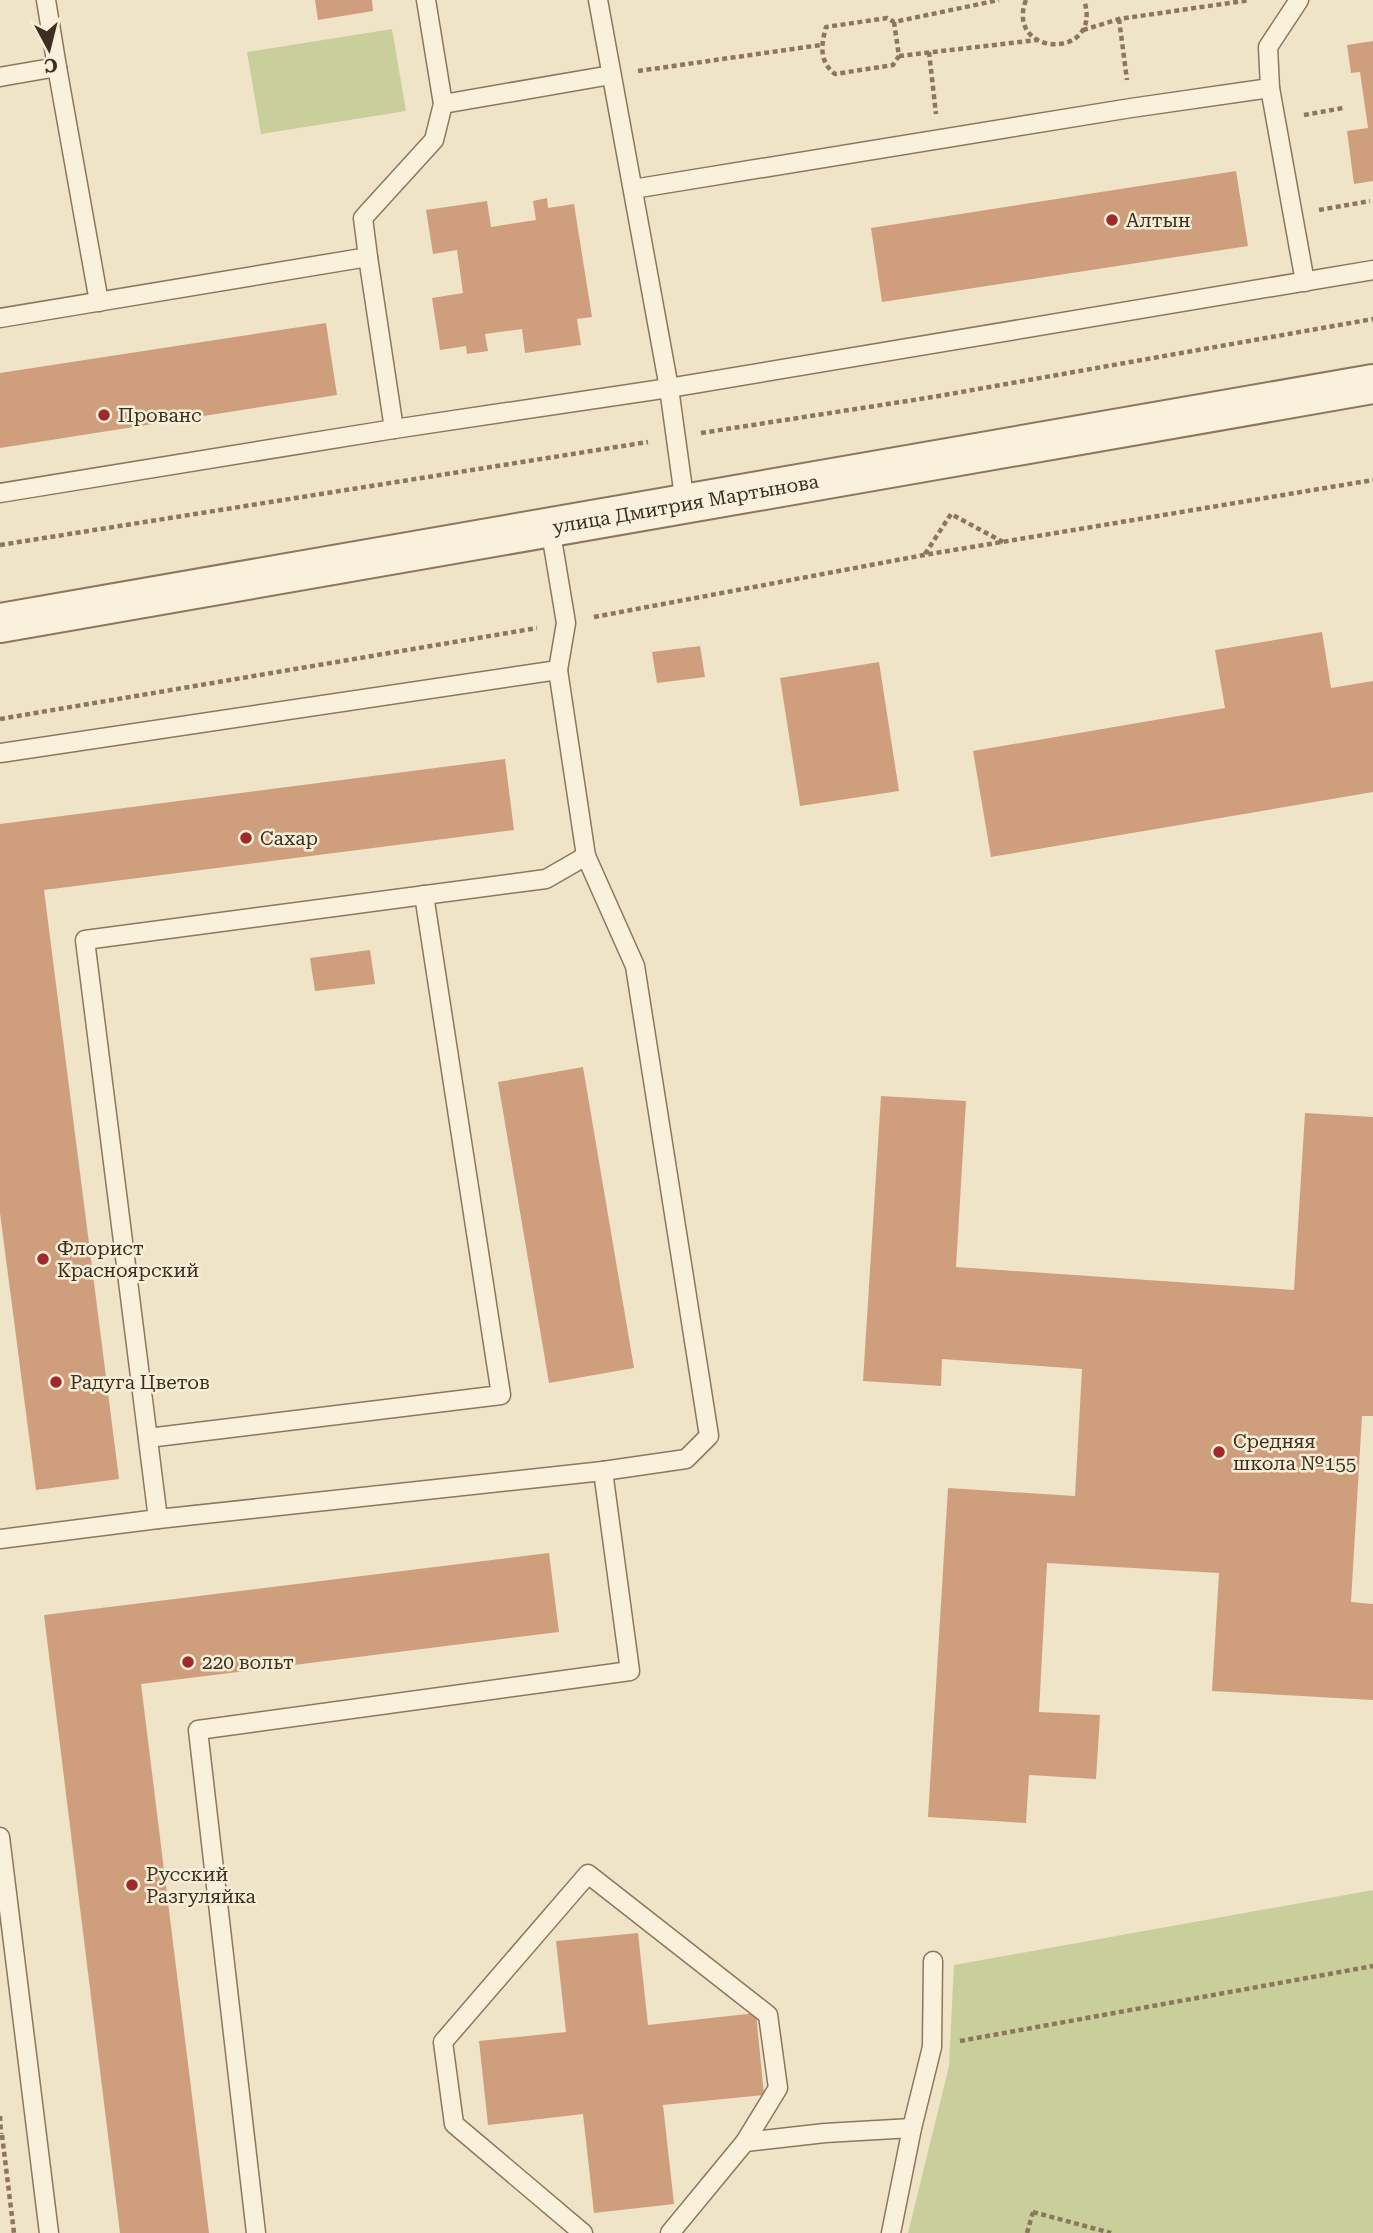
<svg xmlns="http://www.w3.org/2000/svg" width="1373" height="2233" font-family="'Roboto Serif',serif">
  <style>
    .green { fill: #c9cf9b }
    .building { fill: #cf9f7d }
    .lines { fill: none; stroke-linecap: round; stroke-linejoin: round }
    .service-casing { stroke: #8d765c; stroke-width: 21 }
    .tertiary-casing { stroke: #8d765c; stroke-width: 42 }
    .path { stroke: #8d765c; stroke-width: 4.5; stroke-dasharray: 5 3.5; stroke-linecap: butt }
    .service { stroke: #faf1dc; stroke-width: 18 }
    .tertiary { stroke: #faf1dc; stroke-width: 38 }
    .poi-dot { fill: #9e2a2b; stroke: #f7eed8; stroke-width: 2.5 }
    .labels { text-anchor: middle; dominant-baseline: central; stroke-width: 5; stroke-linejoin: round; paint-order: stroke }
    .poi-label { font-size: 19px; fill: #3d2e20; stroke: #f7eed8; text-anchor: start }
    .street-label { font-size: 19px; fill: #3d2e20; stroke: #f7eed8 }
  </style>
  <rect width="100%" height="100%" fill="#f0e4c8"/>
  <!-- green -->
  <g class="green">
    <path d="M392,29L406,111L261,134L247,52Z"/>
    <path d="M1373,1890V2233H908L949,2066L954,1965Z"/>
  </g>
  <!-- building -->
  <g class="building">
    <path d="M315,0H372L373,11L318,20Z"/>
    <path d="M1373,41V181L1354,184L1347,131L1368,128L1360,72L1351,73L1347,45Z"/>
    <path d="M1236,171L1248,246L882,302L871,228Z"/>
    <path d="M547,198L548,208L574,204L592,317L577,319L581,345L525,353L522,329L485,334L488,351L467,354L466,346L440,350L432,298L463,293L457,250L433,254L426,210L487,201L491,227L536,220L533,201Z"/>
    <path d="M326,323L337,395L0,448V373Z"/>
    <path d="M1322,632L1331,688L1373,681V792L991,857L973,751L1225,708L1215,650Z"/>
    <path d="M700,646L705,677L657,683L652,652Z"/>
    <path d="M879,662L899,791L800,806L780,678Z"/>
    <path d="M505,759L514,830L44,890L119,1479L36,1490L0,1213V824Z"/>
    <path d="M370,950L375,984L315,991L310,958Z"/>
    <path d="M583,1067L634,1368L549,1383L498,1082Z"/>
    <path d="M881,1096L966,1101L956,1267L1294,1290L1305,1113L1373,1117V1416H1362L1351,1602L1373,1604V1700L1212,1691L1219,1573L1047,1563L1039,1712L1100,1715L1096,1779L1029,1775L1026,1823L928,1817L948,1488L1075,1496L1082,1369L942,1359L941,1386L863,1381Z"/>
    <path d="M549,1553L559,1632L141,1684L209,2233H120L44,1615Z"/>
    <path d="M638,1933L648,2025L756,2013L764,2095L663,2105L674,2204L594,2213L583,2114L488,2125L479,2041L566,2032L556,1941Z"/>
  </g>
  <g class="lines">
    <!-- service casing -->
    <g class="service-casing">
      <g id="service">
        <path d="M426,0L443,104"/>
        <path d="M598,0L669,388L685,504"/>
        <path d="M57,67L99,302"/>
        <path d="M0,77L57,67L46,0"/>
        <path d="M1270,88L1268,47L1299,0"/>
        <path d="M633,189L1131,108L1270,88L1305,282"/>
        <path d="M368,257L363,218L434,140L443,104L611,75"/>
        <path d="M0,318L368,257L394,429"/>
        <path d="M0,493L394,429L669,388L1373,270"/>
        <path d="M0,753L558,670"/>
        <path d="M148,1438L501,1395L424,895"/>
        <path d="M158,1519L85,940L546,879L586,856"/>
        <path d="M0,1539L158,1519L603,1471L686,1459L709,1436L635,966L586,856L558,670L566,623L550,527"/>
        <path d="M0,1837L49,2233"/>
        <path d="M745,2142L825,2133L912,2128"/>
        <path d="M256,2233L198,1730L630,1671L603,1471"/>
        <path d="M583,2233L454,2124L443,2042L588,1874L768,2015L778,2088L745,2142L670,2233"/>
        <path d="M891,2233L912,2128L932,2047L933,1961"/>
      </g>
    </g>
    <!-- tertiary casing -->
    <g class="tertiary-casing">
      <g id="tertiary">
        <path id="s1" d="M0,623L1373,384"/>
      </g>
    </g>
    <!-- path -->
    <g class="path">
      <path d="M1026,0C1004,57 1104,61 1084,0"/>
      <path d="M1119,19L1127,80"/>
      <path d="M894,22L899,56L893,65L835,74C819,62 821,45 826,27L887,18L894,22L999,0"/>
      <path d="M1083,30L1119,19L1250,0"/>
      <path d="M929,52L936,114"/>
      <path d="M899,56L1037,40"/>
      <path d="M638,71L821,45"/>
      <path d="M1304,115L1343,108"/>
      <path d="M1319,210L1370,201"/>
      <path d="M701,433L933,397L1373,319"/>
      <path d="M0,545L648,442"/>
      <path d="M925,554L951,514L1003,542"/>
      <path d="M594,617L924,555L1373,480"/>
      <path d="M0,719L537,628"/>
      <path d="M960,2041L1373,1966"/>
      <path d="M0,2116L1,2134"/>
      <path d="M2,2135L14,2233"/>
      <path d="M1033,2212L1111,2233"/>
      <path d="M1027,2233L1033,2212"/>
    </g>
    <!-- service -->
    <use href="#service" class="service"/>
    <!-- tertiary -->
    <use href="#tertiary" class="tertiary"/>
  </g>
  <!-- markers -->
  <g class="poi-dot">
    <circle cx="1112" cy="220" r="7"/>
    <circle cx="104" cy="415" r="7"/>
    <circle cx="246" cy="838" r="7"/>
    <circle cx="43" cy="1259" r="7"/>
    <circle cx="56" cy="1382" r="7"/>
    <circle cx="1219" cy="1452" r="7"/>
    <circle cx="188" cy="1662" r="7"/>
    <circle cx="132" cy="1885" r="7"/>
  </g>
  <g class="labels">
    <!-- poi labels -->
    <g class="poi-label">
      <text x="1126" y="220">Алтын</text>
      <text x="118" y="415">Прованс</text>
      <text x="260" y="838">Сахар</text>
      <text x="57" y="1248">Флорист<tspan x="57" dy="22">Красноярский</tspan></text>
      <text x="70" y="1382">Радуга Цветов</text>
      <text x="1233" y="1441">Средняя<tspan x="1233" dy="22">школа №155</tspan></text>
      <text x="202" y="1662">220 вольт</text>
      <text x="146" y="1874">Русский<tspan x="146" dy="22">Разгуляйка</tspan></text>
    </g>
    <!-- street labels -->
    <g class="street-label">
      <text stroke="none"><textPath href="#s1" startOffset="696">улица Дмитрия Мартынова</textPath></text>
    </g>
  </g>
  <!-- north arrow -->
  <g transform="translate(49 49) rotate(173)" stroke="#f7eed8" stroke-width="5" paint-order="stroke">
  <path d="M0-5L12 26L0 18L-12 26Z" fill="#3d2e20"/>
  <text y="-10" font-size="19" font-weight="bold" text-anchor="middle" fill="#3d2e20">С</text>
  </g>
</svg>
